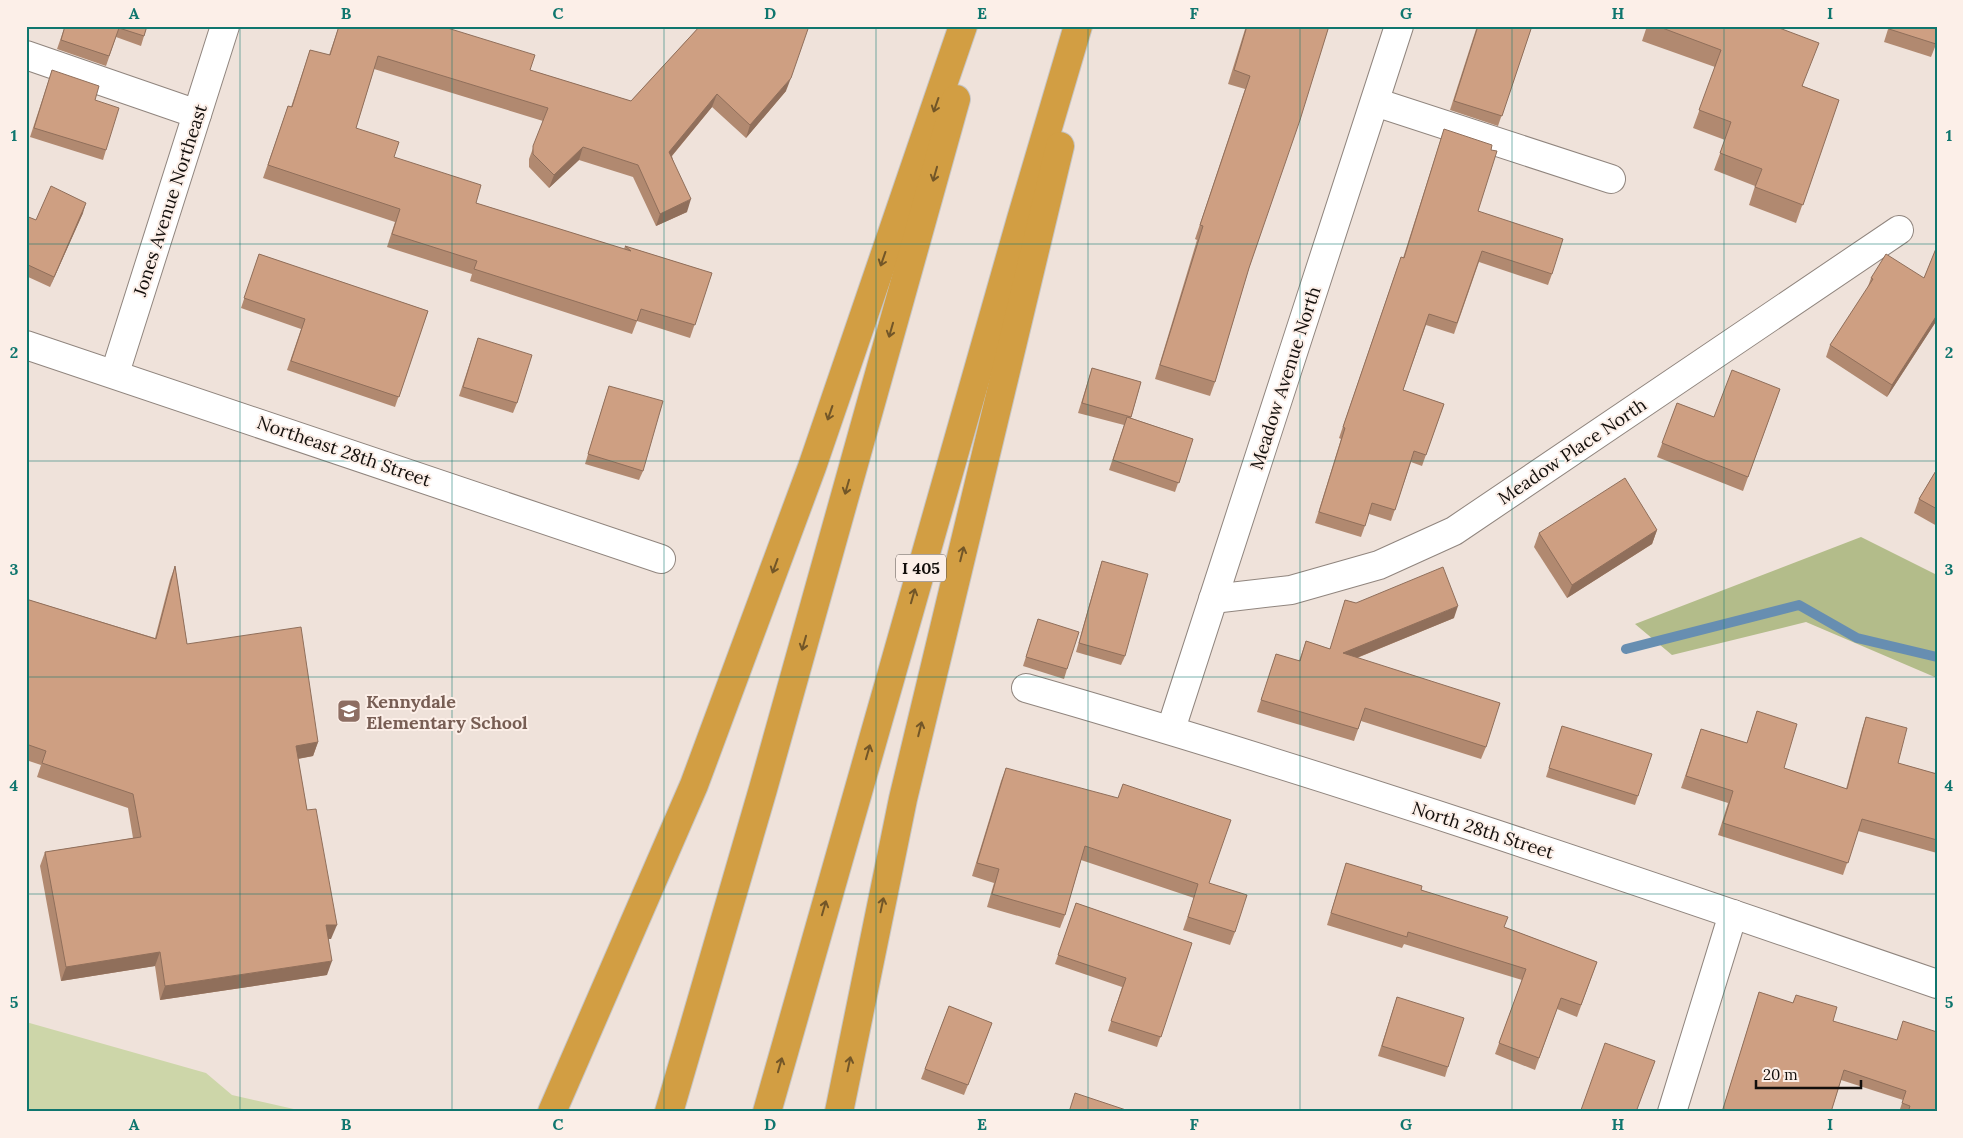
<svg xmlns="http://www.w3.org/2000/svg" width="1963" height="1138" font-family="Lora,serif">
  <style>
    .green { fill: #cdd6a9 }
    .forest { fill: #b3bc8a }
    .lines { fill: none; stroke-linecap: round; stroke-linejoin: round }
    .stream { stroke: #678eb1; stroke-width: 10 }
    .minor-casing { stroke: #90857e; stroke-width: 30 }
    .highway-casing { stroke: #c6c5c5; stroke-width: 30 }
    .minor { stroke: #fff; stroke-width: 28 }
    .highway { stroke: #d29e43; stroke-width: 28 }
    .wall { fill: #b18970 }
    .shaded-wall { fill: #906f5b }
    .building { fill: #ce9f82; stroke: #906f5b }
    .oneway { stroke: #725628 }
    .grid { fill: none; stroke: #0f766e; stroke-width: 1; stroke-opacity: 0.55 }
    .labels { text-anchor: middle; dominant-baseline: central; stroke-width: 4; stroke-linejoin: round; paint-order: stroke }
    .shield { fill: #fcefe8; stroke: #59524e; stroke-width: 1 }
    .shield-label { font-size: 16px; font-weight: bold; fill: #130f0c }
    .street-label { font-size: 18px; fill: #130f0c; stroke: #fcefe8 }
    .education-label { font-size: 18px; font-weight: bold; fill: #785e54; stroke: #fcefe8; text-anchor: start }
    .neatline { fill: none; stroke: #0f766e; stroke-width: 2 }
    .grid-label { font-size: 16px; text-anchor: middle; font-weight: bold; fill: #0f766e }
  </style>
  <rect width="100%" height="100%" fill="#efe2da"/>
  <!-- green -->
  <path class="green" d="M26,1022L206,1073L232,1095L307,1112H26Z"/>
  <!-- forest -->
  <path class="forest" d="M1861,537L1937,575V678L1806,622L1672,655L1635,624Z"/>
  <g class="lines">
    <!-- stream -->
    <path class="stream" d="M1626,649L1799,605L1857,638L1937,657"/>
    <!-- minor casing -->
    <g class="minor-casing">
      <g id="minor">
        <path d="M26,55L197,114"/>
        <path d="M1375,102L1611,179"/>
        <path d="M26,345L661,559"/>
        <path d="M115,373L225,26"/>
        <path d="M1213,599L1291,590L1379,565L1454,531L1899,230"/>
        <path d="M1026,688C1333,776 1635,880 1937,984"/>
        <path d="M1171,729L1399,26"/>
        <path d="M1672,1112L1733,914"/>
      </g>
    </g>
    <!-- highway casing -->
    <g class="highway-casing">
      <g id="highway">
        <path d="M552,1112L694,785L812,467L963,26"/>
        <path d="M669,1112L763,789L956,99"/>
        <path d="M767,1112L1021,219L1078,26"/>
        <path d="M839,1112L903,799L1060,146"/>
      </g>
    </g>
    <!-- minor -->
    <use href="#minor" class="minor"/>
    <!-- highway -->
    <use href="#highway" class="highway"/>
  </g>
  <!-- wall -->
  <g class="wall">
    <path d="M65,26H147L141,46L116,37L106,66L57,49Z"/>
    <path d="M339,26H441L530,70L631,101L700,26L786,91L746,138L712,107L672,156L687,212L656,226L633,177L579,160L549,188L529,167V159L543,121L374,69L356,128L394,157L476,203L624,249L625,246L712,273L690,338L637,321L632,334L470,281L472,274L387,247L395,222L263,178L288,106L291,107L310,50L329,55Z"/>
    <path d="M1246,26H1329L1249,268L1215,382L1210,396L1155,379L1197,240L1195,239L1245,89L1228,84Z"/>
    <path d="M1477,26H1532L1498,126L1450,110Z"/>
    <path d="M1647,26H1774L1803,86L1839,100L1796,223L1749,205L1755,186L1714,170L1725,140L1693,128L1715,67L1642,41Z"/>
    <path d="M1889,26H1937V42L1931,57L1884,42Z"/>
    <path d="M52,70L106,150L103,160L30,137Z"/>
    <path d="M1444,129L1491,150L1478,211L1552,274L1548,285L1479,262L1454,334L1426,325L1403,390L1444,404L1422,466L1411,462L1391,521L1369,514L1361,537L1315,523L1341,439L1339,438L1397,268L1403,258Z"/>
    <path d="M83,213L50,287L26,276V216L36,220Z"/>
    <path d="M1937,246V320L1887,397L1826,357L1830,345L1867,289L1871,278H1924Z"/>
    <path d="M259,254L428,311L395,407L287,370L301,329L241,308Z"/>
    <path d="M478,338L517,403L513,413L459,396Z"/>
    <path d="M1092,368L1141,382L1131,418L1193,439L1175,492L1109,470L1124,425L1078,413Z"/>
    <path d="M609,386L643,471L639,480L585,464Z"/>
    <path d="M1780,389L1743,491L1657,457L1677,403L1714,417Z"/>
    <path d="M1937,469V526L1914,513L1919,499Z"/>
    <path d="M1657,530L1652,544L1567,598L1534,547L1539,533Z"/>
    <path d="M1102,561L1125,656L1121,665L1076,652L1099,570Z"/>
    <path d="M175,566L187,644L318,742L313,756L298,759L307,810L331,939H328L327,975L160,1000L155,966L61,981L40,866L45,852L133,838L128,808L37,777L41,765L26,760V599L155,638L170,580Z"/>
    <path d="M1345,600L1356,603L1454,618L1357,658L1486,747L1481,759L1361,721L1354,741L1257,712L1276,654L1299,661L1306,641L1330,649Z"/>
    <path d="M1038,619L1067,669L1064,679L1023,666Z"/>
    <path d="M1757,711L1784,768L1846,789L1862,729L1866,717L1898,763L1937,774V853L1858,831L1843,875L1718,835L1728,803L1681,788L1701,729L1747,743Z"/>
    <path d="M1562,726L1638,796L1635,805L1546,777Z"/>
    <path d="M1006,768L1209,883L1235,932L1230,945L1183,930L1194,898L1081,860L1065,915L1060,928L987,907L994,883L972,876L1001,781Z"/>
    <path d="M1346,863L1421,890L1504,927L1597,962L1577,1017L1557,1009L1535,1070L1495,1054L1522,980L1404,944L1402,948L1327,925Z"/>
    <path d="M1076,903L1192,943L1157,1047L1108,1031L1122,987L1055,964Z"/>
    <path d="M1759,992L1793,1003L1796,995L1833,1021L1937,1112H1899L1903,1100L1841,1080L1831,1112H1722Z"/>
    <path d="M1397,997L1448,1067L1445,1077L1378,1056Z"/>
    <path d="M949,1006L992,1023L964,1095L921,1079Z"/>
  </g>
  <!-- shaded-wall -->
  <g class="shaded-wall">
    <path d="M791,78L786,91L746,138L750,125Z"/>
    <path d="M717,94L712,107L665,164L669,152Z"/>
    <path d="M583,147L579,160L549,188L554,175Z"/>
    <path d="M691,199L687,212L656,226L660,214Z"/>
    <path d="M86,203L83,213L50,287L54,277Z"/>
    <path d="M1937,315V320L1887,397L1892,385Z"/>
    <path d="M1657,530L1652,544L1567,598L1572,585Z"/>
    <path d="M1458,606L1454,618L1339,665L1343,653Z"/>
    <path d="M318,742L313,756L291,760L296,746Z"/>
    <path d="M326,925H337L331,939H321Z"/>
    <path d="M160,952L155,966L61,981L66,967Z"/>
    <path d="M332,961L327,975L160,1000L165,986Z"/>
  </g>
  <!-- building -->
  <g class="building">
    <path d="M65,26H147L144,36L119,28L109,56L61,40Z"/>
    <path d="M339,26H441L535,55L530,70L631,101L700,26H809L791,78L750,125L717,94L669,152L691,199L660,214L638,165L583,147L554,175L533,154V146L548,108L378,56L356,128L399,142L394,157L481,185L476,203L631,251L625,246L712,273L695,325L641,309L637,321L474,269L477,261L392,234L400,209L268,165L288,106L292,107L310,50L330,55Z"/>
    <path d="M1247,26H1329L1300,120L1249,268L1215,382L1160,365L1203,226L1200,225L1250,76L1234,70Z"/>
    <path d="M1478,26H1532L1502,116L1454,101Z"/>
    <path d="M1657,26H1774L1819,43L1802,86L1839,100L1803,205L1755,187L1762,169L1720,153L1731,122L1699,110L1721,50Z"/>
    <path d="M1890,26H1937V42L1936,44L1889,29Z"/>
    <path d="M52,70L99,86L95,100L119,108L106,150L34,128Z"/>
    <path d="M1444,129L1492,145L1491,150L1497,151L1478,211L1563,239L1552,274L1482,251L1457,323L1429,314L1403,390L1444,404L1426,455L1414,451L1395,510L1372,503L1365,526L1319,512L1345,428L1343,427L1401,257L1404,258Z"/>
    <path d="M51,186L86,203L54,277L26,264V216L36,220Z"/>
    <path d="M1937,246V315L1892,385L1830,345L1873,279L1871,278L1886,254L1924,278Z"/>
    <path d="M259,254L428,311L399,397L291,361L305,319L244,298Z"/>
    <path d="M478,338L532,355L517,403L463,387Z"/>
    <path d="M1092,368L1141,382L1131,417L1082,403Z"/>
    <path d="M1732,370L1780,389L1748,477L1662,443L1677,403L1714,417Z"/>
    <path d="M609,386L663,401L643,471L588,454Z"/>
    <path d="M1127,417L1193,439L1179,483L1113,460Z"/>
    <path d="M1937,469V509L1919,499Z"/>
    <path d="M1625,478L1657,530L1572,585L1539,533Z"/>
    <path d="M1102,561L1148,574L1125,656L1079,643Z"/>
    <path d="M175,566L187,644L301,627L318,742L296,746L307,810L316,809L337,925H326L332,961L165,986L160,952L66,967L45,852L141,837L133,794L42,763L46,751L26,744V599L156,639Z"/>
    <path d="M1443,567L1458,606L1343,653L1500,703L1486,747L1365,708L1358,729L1261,700L1276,654L1300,661L1306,641L1330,649L1345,600L1356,603Z"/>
    <path d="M1038,619L1079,632L1067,669L1026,657Z"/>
    <path d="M1757,711L1797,724L1784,768L1847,789L1866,717L1907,728L1898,763L1937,774V840L1862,819L1848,863L1723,823L1733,791L1686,776L1701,729L1747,743Z"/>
    <path d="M1562,726L1652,754L1638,796L1549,768Z"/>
    <path d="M1006,768L1118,798L1123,784L1231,820L1209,883L1247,895L1235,932L1188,917L1198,884L1085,846L1065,915L992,894L999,869L977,863Z"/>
    <path d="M1346,863L1422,886L1421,890L1508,917L1504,927L1597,962L1581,1005L1561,998L1539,1058L1499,1043L1526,969L1408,932L1407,937L1331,913Z"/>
    <path d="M1076,903L1192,943L1161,1037L1111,1021L1126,978L1058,955Z"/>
    <path d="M1759,992L1793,1003L1796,995L1837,1007L1833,1021L1897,1040L1903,1021L1937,1032V1112H1908L1910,1106L1902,1103L1906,1091L1844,1070L1831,1112H1722Z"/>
    <path d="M1397,997L1464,1018L1448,1067L1382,1046Z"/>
    <path d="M949,1006L992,1023L968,1085L925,1069Z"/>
    <path d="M1605,1043L1655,1061L1636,1112H1586L1581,1110Z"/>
    <path d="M1075,1093L1132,1112H1069Z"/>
  </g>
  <!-- one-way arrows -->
  <defs><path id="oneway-shaft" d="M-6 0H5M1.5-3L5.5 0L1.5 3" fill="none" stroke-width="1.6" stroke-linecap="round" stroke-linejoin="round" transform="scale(1.25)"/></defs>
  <g class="oneway">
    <use href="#oneway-shaft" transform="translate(936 105) rotate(109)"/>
    <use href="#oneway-shaft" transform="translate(935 174) rotate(106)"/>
    <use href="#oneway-shaft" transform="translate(883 259) rotate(109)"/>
    <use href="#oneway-shaft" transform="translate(891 330) rotate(106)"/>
    <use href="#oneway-shaft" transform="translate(830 413) rotate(109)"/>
    <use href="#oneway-shaft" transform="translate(847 487) rotate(106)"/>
    <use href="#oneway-shaft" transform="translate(962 554) rotate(-76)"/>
    <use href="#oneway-shaft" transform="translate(775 566) rotate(110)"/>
    <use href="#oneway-shaft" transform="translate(913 596) rotate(-74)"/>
    <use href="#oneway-shaft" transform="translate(804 643) rotate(106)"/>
    <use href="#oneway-shaft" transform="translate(920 729) rotate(-76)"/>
    <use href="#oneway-shaft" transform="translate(868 752) rotate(-74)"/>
    <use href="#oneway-shaft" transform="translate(882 905) rotate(-78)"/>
    <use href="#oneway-shaft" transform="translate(824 908) rotate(-74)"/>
    <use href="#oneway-shaft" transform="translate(849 1064) rotate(-78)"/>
    <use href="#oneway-shaft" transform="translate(780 1065) rotate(-74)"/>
  </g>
  <!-- grid -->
  <path class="grid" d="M240,26V1112M452,26V1112M664,26V1112M876,26V1112M1088,26V1112M1300,26V1112M1512,26V1112M1724,26V1112M26,244H1937M26,461H1937M26,677H1937M26,894H1937"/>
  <!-- icons -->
  <defs>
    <g id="school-square" transform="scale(1.25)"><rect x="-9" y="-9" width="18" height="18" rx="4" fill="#8d6e63" stroke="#fcefe8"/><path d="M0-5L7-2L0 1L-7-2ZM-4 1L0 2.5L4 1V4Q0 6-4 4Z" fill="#fff"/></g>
  </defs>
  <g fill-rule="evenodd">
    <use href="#school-square" x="349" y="711"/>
  </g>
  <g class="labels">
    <!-- shield labels -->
    <rect class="shield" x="896" y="554.5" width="50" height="27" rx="4"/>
    <g class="shield-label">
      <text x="921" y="568">I 405</text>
    </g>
    <!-- street labels -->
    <g class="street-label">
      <text transform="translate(170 200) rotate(-72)">Jones Avenue Northeast</text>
      <text transform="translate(1285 378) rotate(-72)">Meadow Avenue North</text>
      <text transform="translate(344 451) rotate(19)">Northeast 28th Street</text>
      <text transform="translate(1572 451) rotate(-34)">Meadow Place North</text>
      <text transform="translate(1483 830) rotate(18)">North 28th Street</text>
    </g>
    <!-- education labels -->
    <g class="education-label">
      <text x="366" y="701">Kennydale<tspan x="366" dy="21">Elementary School</tspan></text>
    </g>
  </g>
  <!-- border -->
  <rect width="1963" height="1138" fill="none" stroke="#fcefe8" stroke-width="55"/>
  <!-- scale -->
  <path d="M1756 1080v8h105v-8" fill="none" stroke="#130f0c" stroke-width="2.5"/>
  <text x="1763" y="1080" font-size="15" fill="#130f0c" stroke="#fcefe8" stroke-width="4" paint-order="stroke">20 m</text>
  <rect x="28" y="28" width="1908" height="1082" class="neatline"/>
  <g class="grid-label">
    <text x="134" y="19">A</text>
    <text x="346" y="19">B</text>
    <text x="558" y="19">C</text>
    <text x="770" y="19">D</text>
    <text x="982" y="19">E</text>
    <text x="1194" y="19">F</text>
    <text x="1406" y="19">G</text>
    <text x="1618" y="19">H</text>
    <text x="1830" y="19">I</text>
    <text x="14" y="141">1</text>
    <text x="1949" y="141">1</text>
    <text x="14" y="358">2</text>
    <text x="1949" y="358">2</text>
    <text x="14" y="575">3</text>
    <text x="1949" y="575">3</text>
    <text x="14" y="791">4</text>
    <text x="1949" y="791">4</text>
    <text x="14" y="1008">5</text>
    <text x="1949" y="1008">5</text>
    <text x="134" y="1130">A</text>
    <text x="346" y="1130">B</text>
    <text x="558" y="1130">C</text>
    <text x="770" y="1130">D</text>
    <text x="982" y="1130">E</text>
    <text x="1194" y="1130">F</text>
    <text x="1406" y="1130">G</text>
    <text x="1618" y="1130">H</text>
    <text x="1830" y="1130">I</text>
  </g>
</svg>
